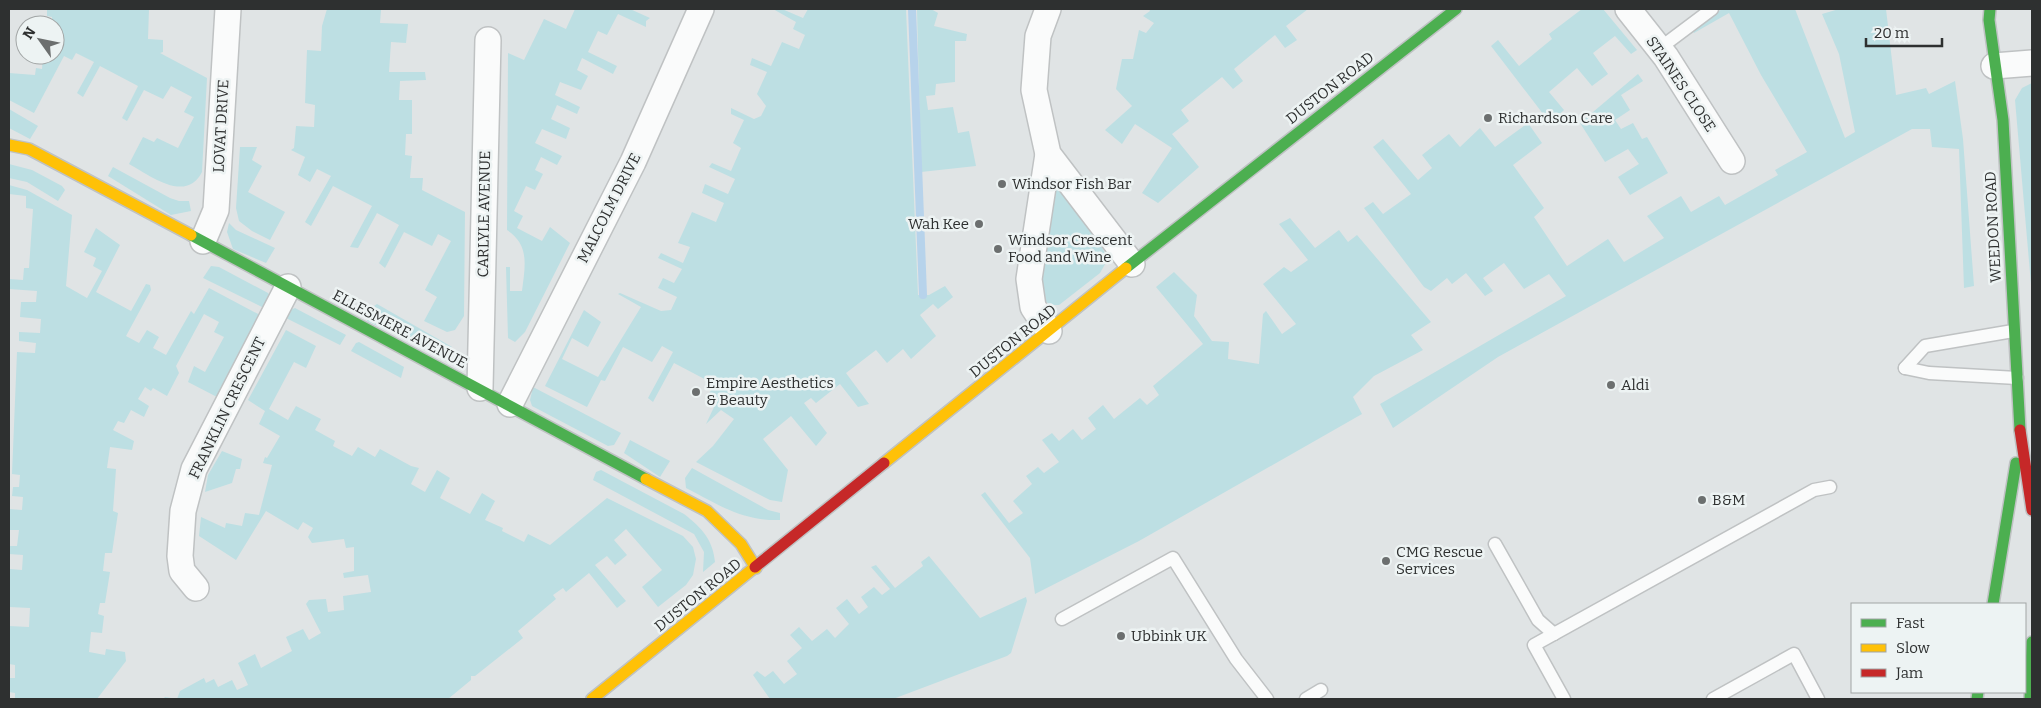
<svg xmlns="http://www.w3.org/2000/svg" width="2041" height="708" font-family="Bitter,serif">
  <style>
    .green { fill: #bddfe3 }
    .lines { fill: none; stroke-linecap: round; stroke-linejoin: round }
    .stream { stroke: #b7d3eb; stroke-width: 8 }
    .lane-casing { stroke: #bfc2c3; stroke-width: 15 }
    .street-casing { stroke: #bfc2c3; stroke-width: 28 }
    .fast-casing { stroke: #bfc2c3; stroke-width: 14 }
    .slow-casing { stroke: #bfc2c3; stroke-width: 14 }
    .jam-casing { stroke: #bfc2c3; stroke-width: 14 }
    .lane { stroke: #fafbfb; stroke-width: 12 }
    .street { stroke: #fafbfb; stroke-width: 25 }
    .fast { stroke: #4caf50; stroke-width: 11 }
    .slow { stroke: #ffc107; stroke-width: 11 }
    .jam { stroke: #c62828; stroke-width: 11 }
    .poi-dot { fill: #6c6f6f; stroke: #edf3f3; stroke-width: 2 }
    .labels { text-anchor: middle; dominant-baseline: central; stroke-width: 5; stroke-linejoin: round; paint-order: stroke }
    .street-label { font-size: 15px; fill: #2e3030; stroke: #edf3f3 }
    .poi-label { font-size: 15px; fill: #2e3030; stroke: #edf3f3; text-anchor: start }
  </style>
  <rect width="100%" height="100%" fill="#e0e4e5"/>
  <!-- green -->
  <g class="green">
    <path d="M47,9H149L148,39L163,40V52L160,53L207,78L202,172C186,204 149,175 129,164L143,137L154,142L157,138L178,148L194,117L184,112L192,97L171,86L163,99L144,90L127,121L122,118L138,86L100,66L83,97L77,93L94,62L76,53L72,60L64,56L34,113L9,100V73L35,75L36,68L42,69L43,55H55L57,22L52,21V17L47,16Z"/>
    <path d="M327,9H409L381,10L380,23L408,24L406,43L391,42L389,72H425L426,80L400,81L399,100H412V134H406L405,155L412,156L410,178H423L422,190L465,212L464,316L455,330L447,332L424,321L437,297L425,290L451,241L438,234L432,246L404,232L385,268L379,263L399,225L377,213L358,248L350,247L372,206L333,186L311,226L305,222L331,176L317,169L310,182L298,175L305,157L291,150L294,148L296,126L314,127L315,105L305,103L307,50L321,51L322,26Z"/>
    <path d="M575,9H630L650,18L646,21V27L618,14L607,35L598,31L588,52L617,66L613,74L582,58L577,70L588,76L581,90L560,82L555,95L580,107L577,114L557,105L551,119L570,128L566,139L542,129L535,143L562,156L557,165L541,157L535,170L543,174L535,190L526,186L514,211L523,216L517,228L542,241L550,227L570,243L525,332L515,342L508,338L506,267H510V291H522C525,266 530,245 507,230L508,53L524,60L544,19L566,29Z"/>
    <path d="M773,9H782L803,18L808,9H906L918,295H929L945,286L953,297L938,309L933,304L920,315L936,336L911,359L903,349L887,363L876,350L846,373L869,404L858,407L840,384L816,403L811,398L804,403L827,433L816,446L791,416L763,439L788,470L782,502L770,500L696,462L713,446L734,419L721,410L706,424L715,405L706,400L714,384L674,363L653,402L648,398L673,352L662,346L652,362L623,347L605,381L601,380L587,407L545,386L584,310L601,322L588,347L572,338L562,359L598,377L641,307L618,294L620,293L661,311L671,310L677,297L658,288L663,278L674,283L682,269L658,258L661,253L683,263L690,247L678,243L692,212L716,222L724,203L702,193L705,184L728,194L735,179L709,167L712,163L731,171L741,148L733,143L744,120L731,114V108L754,119L761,116L766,106L757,94L767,72L750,65L752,58L771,66L782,42L799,49L805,35L793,29L796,22Z"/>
    <path d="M917,9H931L938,13L934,26L967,34L966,41H955V82L936,84L935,95L926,96L928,110L953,107L958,133L969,131L976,166L921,172Z"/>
    <path d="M1149,9H1308L1286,26L1297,40L1285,48L1275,35L1234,69L1243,81L1233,89L1222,77L1181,110L1189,121L1172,134L1199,167L1158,203L1142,193L1172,148L1135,124L1122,144L1105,130L1132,106L1116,89L1122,59H1133L1139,30L1146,33L1154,23L1143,16L1150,11Z"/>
    <path d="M1582,9H1603L1637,50L1631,54L1615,36L1593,53L1608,74L1592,86L1577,68L1549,92L1564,110L1550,123L1491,46L1498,40L1519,66L1552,39L1549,34Z"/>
    <path d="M1722,9H1795L1845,138L1855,132L1839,54L1822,14L1839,9H1886L1896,95L1926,88L1929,94L1955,81L1963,139L1974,286L1964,288L1959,149L1932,147L1930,129H1912L1498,357L1393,428L1380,404L1566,296L1549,274L1524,289L1504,263L1483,278L1493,291L1485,296L1466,273L1452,284L1447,278L1431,291L1424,287L1364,208L1373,202L1383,214L1411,194L1373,147L1383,139L1418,180L1432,168L1422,155L1449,134L1460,147L1480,128L1495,147L1528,123L1542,143L1513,165L1544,208L1534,217L1567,266L1608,239L1624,262L1664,238L1647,216L1681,196L1691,212L1719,196L1725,205L1778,175L1775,170L1807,152L1761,75L1729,13L1694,33L1692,30Z"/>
    <path d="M1638,74L1643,81L1621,95L1630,110L1615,120L1621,129L1633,123L1642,139L1647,137L1668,173L1630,195L1618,177L1639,164L1628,149L1605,162L1580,123Z"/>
    <path d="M2032,83V296L2015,100L2022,88Z"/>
    <path d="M9,109L38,126L30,139L9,128Z"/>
    <path d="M240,147H257L252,160L262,166L248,192L285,212L270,240L252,231L239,221L236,208Z"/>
    <path d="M9,164L32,170L62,186L65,190L58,201L27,182L9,178Z"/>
    <path d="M113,167L170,198L179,201H189L191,211L171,215L108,176Z"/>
    <path d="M1057,184L1094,232L1108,259L1100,273L1059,305H1050L1044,300L1037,276L1050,187Z"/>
    <path d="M9,185L27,190L72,215L66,286L87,298L102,271L93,266L96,258L84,252L96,228L120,245L96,292L131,311L146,284L150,285L151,290L126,336L139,343L147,330L159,337L153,348L166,355L191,311L194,314L209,288L260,315L217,397L188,382L194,366L205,372L224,337L214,332L219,322L204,314L176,366L179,373L167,396L153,388L151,391L145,387L138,399L149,406L144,417L131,410L124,423L118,421L113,430L134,441L132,450L110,447L107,468L116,469L113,511L118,513L112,553H105L103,571L110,572L105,603H100L98,614L104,616L102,633L91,632L89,652L105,655L106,649L125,652L126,661L97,699H15V693L9,692V678H15V665L9,664V626L29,627L30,608L9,607L10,569L22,570L23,555L9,554L10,546H17L19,530H9V509L22,510L23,497L12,496L13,487H19L20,475L12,474L17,352L35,353L36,343L19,341V332L40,333L41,319L20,317L21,302H36L37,291L9,289V279L23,280L24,268H29L33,209L26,208V196L9,194Z"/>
    <path d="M1290,218L1315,248L1339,230L1348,242L1357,235L1431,322L1411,335L1423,350L1374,376L1353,397L1362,414L1139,541L1035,594L1030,558L981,495L985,492L1009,523L1023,513L1013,501L1032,484L1026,476L1038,467L1044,473L1059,462L1042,440L1052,433L1059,441L1073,429L1082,440L1096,429L1088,418L1103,405L1114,419L1140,398L1147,405L1159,395L1153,386L1203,344L1156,287L1174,272L1197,295L1194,316L1212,341L1229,342L1228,359L1259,364L1263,314L1266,311L1282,334L1296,324L1263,284L1284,267L1291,272L1308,260L1279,224Z"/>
    <path d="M229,223L236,230L275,248L266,263L233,249L227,232Z"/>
    <path d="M211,266L219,267L268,293L272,298L266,309L203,278Z"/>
    <path d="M377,304L452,347L449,352L437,354L367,321L374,306Z"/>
    <path d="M295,308L346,335L340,345L284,317L288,311Z"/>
    <path d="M286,330L316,346L306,368L294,362L269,409L288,420L296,406L321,419L315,430L335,441L333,446L352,456L358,447L375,457L380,449L411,466L419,468L411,484L425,492L437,470L450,478L440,498L470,514L482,493L495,501L485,520L503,528L502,531L524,542L528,534L550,545L607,498L683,536L693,547L696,559L693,575L686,585L658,607L642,587L662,570L626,529L614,540L627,555L615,565L607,556L595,565L626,601L617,608L589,573L566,592L563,588L553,595L556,599L518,631L523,638L475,676H471V680L448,699H163L165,697L177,699L180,691L204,678L206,683L214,679L218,687L232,680L237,690L248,685L238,663L255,654L261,668L292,651L286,637L303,629L309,640L321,633L306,604L309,600L326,599L328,612L344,610L343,596L371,592L368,575L344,578L343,573L354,571V547L346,548L344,539L312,543L308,537L313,528L303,522L298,530L266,511L236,560L199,536L201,517L225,528L226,523L242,526L245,513L259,515L272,465L263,463L265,457L267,458L280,436L259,424L265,411L248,400Z"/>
    <path d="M359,342L404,367L401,378L351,351L356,343Z"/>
    <path d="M533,387L621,433L614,445L608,446L532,406L530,400Z"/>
    <path d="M630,440L670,461L660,477L624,453Z"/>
    <path d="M222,451L242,459L240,469H236L232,483L205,492L208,475Z"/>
    <path d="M692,468L768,510L780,513V520C742,521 719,505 686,488L685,478Z"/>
    <path d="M601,470L684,514C702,528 713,540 715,562L703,572L704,552L694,534L593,480L596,472Z"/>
    <path d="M929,556L980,618L1026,597L1027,601L1011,653L1007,656L893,699H770L753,675L757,671L765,677L773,671L784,684L797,674L787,661L802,648L790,635L799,627L812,641L827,629L835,638L849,624L836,608L847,599L859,614L868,607L861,597L874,587L882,595L890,589L871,567L876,565L895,588L923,566L921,562Z"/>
  </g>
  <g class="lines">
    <!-- stream -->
    <path class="stream" d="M912,9L923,295"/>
    <!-- lane casing -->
    <g class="lane-casing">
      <g id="lane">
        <path d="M1660,48L1712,9"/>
        <path d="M1905,368L1925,346L2013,331"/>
        <path d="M1905,368L1929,373L2017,378"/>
        <path d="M1495,544L1538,620L1554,634"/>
        <path d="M1062,619L1173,558L1236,659L1267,699"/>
        <path d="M1306,699L1321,690"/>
        <path d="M1564,699L1534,645L1814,490L1830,487"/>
        <path d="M1713,699L1794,654L1818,699"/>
      </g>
    </g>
    <!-- street casing -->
    <g class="street-casing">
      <g id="street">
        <path d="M1048,9L1038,36L1034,90L1048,154L1132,264"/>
        <path d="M1628,9L1666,57L1732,161"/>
        <path d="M1994,66L2032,63"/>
        <path d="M1048,154L1029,279L1033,307L1049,331"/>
        <path d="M203,241L216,210L228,9"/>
        <path d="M480,388L488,40"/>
        <path d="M510,404L633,162L701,9"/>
        <path d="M196,588L182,571L180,556L183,511L194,469L288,287"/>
      </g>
    </g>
    <!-- fast casing -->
    <g class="fast-casing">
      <g id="fast">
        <path d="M1990,9L1989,20L2003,120L2020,430"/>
        <path d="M191,235L646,479"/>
        <path d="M1126,268L1456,9"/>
        <path d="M1993,604L2016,463"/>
        <path d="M1977,699L1978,692"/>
        <path d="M2030,699L2032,642"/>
      </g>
    </g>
    <!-- slow casing -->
    <g class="slow-casing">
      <g id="slow">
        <path d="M9,145L29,149L191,235"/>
        <path d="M884,463L1126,268"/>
        <path d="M646,479L707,511L741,544L756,568"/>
        <path d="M592,699L755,567"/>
      </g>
    </g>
    <!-- jam casing -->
    <g class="jam-casing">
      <g id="jam">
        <path d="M2020,430L2032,510"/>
        <path d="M755,567L884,463"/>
      </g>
    </g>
    <!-- lane -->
    <use href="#lane" class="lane"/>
    <!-- street -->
    <use href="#street" class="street"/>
    <!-- fast -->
    <use href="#fast" class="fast"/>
    <!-- slow -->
    <use href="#slow" class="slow"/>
    <!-- jam -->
    <use href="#jam" class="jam"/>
  </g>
  <!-- markers -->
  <g class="poi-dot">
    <circle cx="1488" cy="118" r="5"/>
    <circle cx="1002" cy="184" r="5"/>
    <circle cx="979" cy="224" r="5"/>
    <circle cx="998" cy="249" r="5"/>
    <circle cx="1611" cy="385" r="5"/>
    <circle cx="696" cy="392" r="5"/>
    <circle cx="1702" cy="500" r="5"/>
    <circle cx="1386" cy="561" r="5"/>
    <circle cx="1121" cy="636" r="5"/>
  </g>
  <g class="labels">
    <!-- street labels -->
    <g class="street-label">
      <text transform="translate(1681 84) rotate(56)">STAINES CLOSE</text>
      <text transform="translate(1330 88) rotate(-38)">DUSTON ROAD</text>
      <text transform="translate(221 126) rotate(-87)">LOVAT DRIVE</text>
      <text transform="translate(609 208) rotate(-63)">MALCOLM DRIVE</text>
      <text transform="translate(484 214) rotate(-89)">CARLYLE AVENUE</text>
      <text transform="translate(1993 227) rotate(-93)">WEEDON ROAD</text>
      <text transform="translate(400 329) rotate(28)">ELLESMERE AVENUE</text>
      <text transform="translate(1013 341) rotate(-39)">DUSTON ROAD</text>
      <text transform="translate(227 408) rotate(-64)">FRANKLIN CRESCENT</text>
      <text transform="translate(698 595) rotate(-39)">DUSTON ROAD</text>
    </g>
    <!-- poi labels -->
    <g class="poi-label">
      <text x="1498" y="118">Richardson Care</text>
      <text x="1012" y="184">Windsor Fish Bar</text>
      <text x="969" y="224" text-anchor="end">Wah Kee</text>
      <text x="1008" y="240">Windsor Crescent<tspan x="1008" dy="17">Food and Wine</tspan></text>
      <text x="706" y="383">Empire Aesthetics<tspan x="706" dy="17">&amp; Beauty</tspan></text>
      <text x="1621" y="385">Aldi</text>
      <text x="1712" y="500">B&amp;M</text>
      <text x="1396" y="552">CMG Rescue<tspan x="1396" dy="17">Services</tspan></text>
      <text x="1131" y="636">Ubbink UK</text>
    </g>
  </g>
  <!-- border -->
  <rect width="2041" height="708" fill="none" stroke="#2e3030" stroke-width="20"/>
  <!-- legend -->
  <rect x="1851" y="603" width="175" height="90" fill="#edf3f3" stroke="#a1a5a5"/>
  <rect x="1861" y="619" width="25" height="8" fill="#4caf50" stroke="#a1a5a5"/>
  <text x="1896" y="628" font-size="15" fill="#2e3030">Fast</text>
  <rect x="1861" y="644" width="25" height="8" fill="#ffc107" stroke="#a1a5a5"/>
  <text x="1896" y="653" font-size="15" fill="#2e3030">Slow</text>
  <rect x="1861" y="669" width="25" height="8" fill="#c62828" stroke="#a1a5a5"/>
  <text x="1896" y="678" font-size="15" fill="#2e3030">Jam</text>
  <!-- north arrow -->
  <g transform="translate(40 40) rotate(303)"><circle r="24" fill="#edf3f3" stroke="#a1a5a5"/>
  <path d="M0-4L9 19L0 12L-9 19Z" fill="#6c6f6f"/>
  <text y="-8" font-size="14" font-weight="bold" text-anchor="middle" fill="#2e3030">N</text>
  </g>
  <!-- scale -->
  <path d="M1866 38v8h76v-8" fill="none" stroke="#2e3030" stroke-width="2.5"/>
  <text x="1874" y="38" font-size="15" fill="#2e3030" stroke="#edf3f3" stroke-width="4" paint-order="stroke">20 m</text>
</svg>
